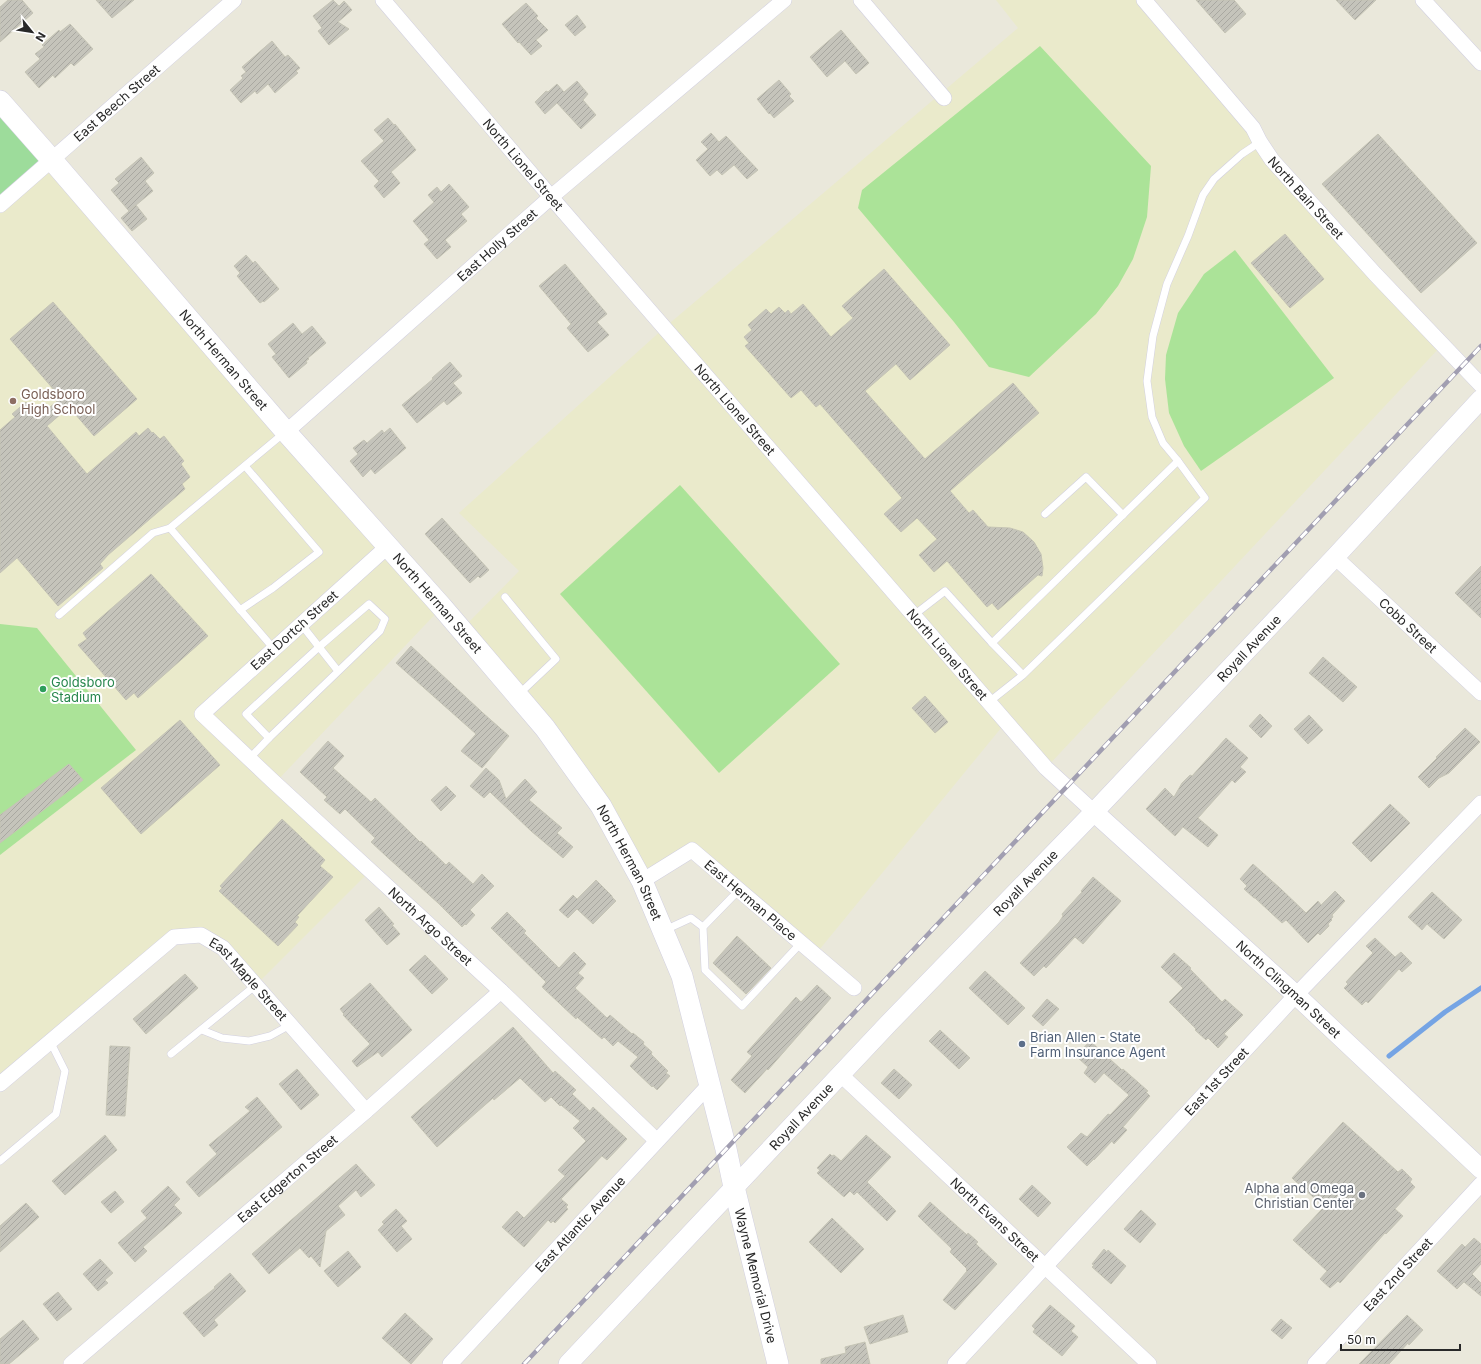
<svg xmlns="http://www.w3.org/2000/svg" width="1481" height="1364" font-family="Inter,sans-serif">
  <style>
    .education { fill: #eaeacb }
    .grass { fill: #9ddc9b }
    .pitch { fill: #abe398 }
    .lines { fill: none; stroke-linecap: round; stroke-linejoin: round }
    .stream { stroke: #75a4e4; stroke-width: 5 }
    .building { fill: url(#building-hatch); stroke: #c5c4b5 }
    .service-casing { stroke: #d2d0e0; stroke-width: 8 }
    .minor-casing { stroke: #d2d0e0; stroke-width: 16 }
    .tertiary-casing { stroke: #d2d0e0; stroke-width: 20 }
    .secondary-casing { stroke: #d2d0e0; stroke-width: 22 }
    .service { stroke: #fff; stroke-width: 7 }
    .minor { stroke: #fff; stroke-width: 15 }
    .tertiary { stroke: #fff; stroke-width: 19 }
    .secondary { stroke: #fff; stroke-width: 21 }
    .rail-casing { stroke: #a19eb1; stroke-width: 4.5 }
    .rail { stroke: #fff; stroke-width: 3; stroke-dasharray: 9; stroke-linecap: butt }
    .education-dot { fill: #8d6e63; stroke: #fff; stroke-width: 1.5 }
    .leisure-dot { fill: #2e9e5b; stroke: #fff; stroke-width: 1.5 }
    .service-dot { fill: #5c6f8a; stroke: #fff; stroke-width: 1.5 }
    .worship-dot { fill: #6b7280; stroke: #fff; stroke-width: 1.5 }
    .labels { text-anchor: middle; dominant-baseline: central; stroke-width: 4; stroke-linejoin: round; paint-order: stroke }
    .street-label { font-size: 13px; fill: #282828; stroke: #fff }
    .education-label { font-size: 13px; fill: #785e54; stroke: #fff; text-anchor: start }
    .leisure-label { font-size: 13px; fill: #27864d; stroke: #fff; text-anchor: start }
    .service-label { font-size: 13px; fill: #4e5e75; stroke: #fff; text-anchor: start }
    .worship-label { font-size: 13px; fill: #5b616d; stroke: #fff; text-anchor: end }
  </style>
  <defs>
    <pattern id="building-hatch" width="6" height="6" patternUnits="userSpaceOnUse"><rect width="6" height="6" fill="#c5c4bb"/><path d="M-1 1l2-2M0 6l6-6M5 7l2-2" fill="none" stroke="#a9a8a1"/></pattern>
  </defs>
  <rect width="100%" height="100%" fill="#eae8db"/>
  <!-- education -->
  <g class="education">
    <path d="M996,0H1144L1253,128L1442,345L1046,768L1006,722L815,955L692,850L642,881L601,806L461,630L519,571L459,513L664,328L1018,28Z"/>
    <path d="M52,160L442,607L275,783L367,874L256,985L223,948L174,937L0,1084V205Z"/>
  </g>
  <!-- grass -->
  <path class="grass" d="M0,101L52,160L0,205Z"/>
  <!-- pitch -->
  <g class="pitch">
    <path d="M1040,46L1151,166L1147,217L1133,259L1118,286L1096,314L1029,377L989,367L954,322L858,208L862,190Z"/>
    <path d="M1235,250L1334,378L1201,471L1184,446L1169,413L1165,379L1166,355L1178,313L1204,274Z"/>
    <path d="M680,485L840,664L719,773L560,594Z"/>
    <path d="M0,624L37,628L136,750L0,855Z"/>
  </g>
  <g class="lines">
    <!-- stream -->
    <path class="stream" d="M1389,1056L1445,1012L1481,988"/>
  </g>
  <!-- building -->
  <g class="building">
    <path d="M8,0H22L33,13L0,42V7Z"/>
    <path d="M96,0H134L112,18Z"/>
    <path d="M333,0L339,6L344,1L352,10L338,22L349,29L329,45L318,31L322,28L313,16Z"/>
    <path d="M1196,0H1234L1246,14L1225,33Z"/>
    <path d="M1336,0H1376L1355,20Z"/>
    <path d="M526,3L538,16L536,18L548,30L536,40L542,46L531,55L519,42L518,43L502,24Z"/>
    <path d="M577,15L586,27L575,36L565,25Z"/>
    <path d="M70,24L93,49L74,66L71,63L55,78L53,75L39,88L25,72L40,59L35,54L44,47L42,45L59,30L60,32Z"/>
    <path d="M841,30L869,63L856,74L845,61L827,77L810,57Z"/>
    <path d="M272,41L285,57L288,55L300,68L296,71L298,73L275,93L268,84L257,94L255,91L241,103L230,90L243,78L241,76L246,72L242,67Z"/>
    <path d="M779,80L791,94L789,96L794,101L774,118L770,113L769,114L757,99Z"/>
    <path d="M577,81L588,94L583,100L596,115L581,129L557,103L545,114L535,102L546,91L548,92L557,84L564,92Z"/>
    <path d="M388,118L394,125L395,124L416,150L391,172L400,183L384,198L374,186L379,181L361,161L384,141L374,130Z"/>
    <path d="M711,133L719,142L726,136L758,170L747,179L734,165L722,175L717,170L710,176L696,160L708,149L701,142Z"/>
    <path d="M1378,134L1477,243L1421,293L1322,184Z"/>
    <path d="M141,157L154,173L145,181L153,191L129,211L111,190L119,183L115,179Z"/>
    <path d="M449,184L469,207L461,214L467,221L445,240L451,247L437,259L424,244L429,240L413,221L434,202L428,195L437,187L441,192Z"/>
    <path d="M136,205L147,219L132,231L121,218Z"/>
    <path d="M1285,234L1324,279L1290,308L1251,263Z"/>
    <path d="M246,255L253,263L255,261L279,289L264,302L263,301L260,303L237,276L240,273L234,266Z"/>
    <path d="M565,264L607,314L597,322L609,335L588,352L567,328L571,324L539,286Z"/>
    <path d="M884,269L950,345L910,380L896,364L865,391L925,459L1013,383L1039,413L950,491L969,513L973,510L988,527L1010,528L1023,532L1034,542L1041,554L1043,568L1042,576L1038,575L998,610L992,603L987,607L947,561L934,572L919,555L937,539L917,518L901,532L884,514L902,498L820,404L816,407L801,390L791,398L745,346L749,343L744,337L752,330L748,325L766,309L771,314L779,307L785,313L788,310L791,314L803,304L831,337L853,318L842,306Z"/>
    <path d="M53,302L137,399L94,436L69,407L47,426L87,474L136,432L139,436L148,428L152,433L153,432L160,439L164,436L184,461L181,464L190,477L182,484L185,489L108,555L100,564L103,568L58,606L17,558L0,573V430L15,417L12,414L26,402L38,417L61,398L10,339Z"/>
    <path d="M293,323L302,334L312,326L326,343L308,358L309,359L306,361L307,363L289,378L272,357L276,354L268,344Z"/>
    <path d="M450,362L462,376L453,383L462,393L447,405L444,401L417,423L402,405L433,379L432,378Z"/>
    <path d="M390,428L406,448L375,474L371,469L363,477L350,461L358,454L353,448L364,440L367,443L382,430L384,433Z"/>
    <path d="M442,518L489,570L480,578L478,576L470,583L425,534Z"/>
    <path d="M1481,566V618L1455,593Z"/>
    <path d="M151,574L208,636L138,698L134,693L126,700L78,645L87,639L83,633Z"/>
    <path d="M411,646L483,713L509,736L482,768L461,751L476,734L396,663Z"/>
    <path d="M1323,657L1357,687L1343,702L1309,673Z"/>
    <path d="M925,696L948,722L935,733L912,708Z"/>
    <path d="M1260,714L1272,726L1261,738L1249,726Z"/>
    <path d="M1309,715L1323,730L1308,744L1294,729Z"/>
    <path d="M180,720L220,765L141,834L101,788Z"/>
    <path d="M1465,728L1480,742L1449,773L1439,778L1429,788L1418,777L1437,758L1436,757Z"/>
    <path d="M1226,738L1248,758L1240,767L1246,772L1235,783L1232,780L1198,818L1218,835L1208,847L1183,827L1175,836L1146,809L1165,788L1174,797L1182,783L1190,775L1192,776Z"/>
    <path d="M328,741L344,756L333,768L371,802L375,798L420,842L421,841L446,865L449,862L473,884L482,874L494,886L470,910L475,915L466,925L465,924L462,927L438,903L386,856L371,842L375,838L345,809L340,814L324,800L327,797L300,772Z"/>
    <path d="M69,764L83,780L0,843V815Z"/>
    <path d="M486,768L499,780L506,799L525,779L537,792L529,800L562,828L557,833L573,847L563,858L531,831L490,792L484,798L470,786Z"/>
    <path d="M446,786L456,796L441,811L431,800Z"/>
    <path d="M1390,804L1410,823L1371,862L1352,843Z"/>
    <path d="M282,819L325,860L320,866L333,877L297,916L299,917L295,922L298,925L278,946L219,891L222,888L220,886Z"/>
    <path d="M1253,864L1281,889L1306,913L1318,901L1321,905L1335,891L1345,901L1332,915L1333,917L1331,919L1332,920L1328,924L1329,926L1320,935L1318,933L1308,943L1286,920L1282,923L1255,898H1254L1244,889L1247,886L1240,879Z"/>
    <path d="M1093,877L1121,901L1083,944L1075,937L1046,968L1044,966L1034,976L1020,963L1059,922L1063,916L1062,914L1082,892L1081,891Z"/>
    <path d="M596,880L612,896V897L616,901L593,924L577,909L568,918L559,910L573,895L577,899Z"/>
    <path d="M1432,892L1462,920L1444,939L1427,924L1422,930L1408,917Z"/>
    <path d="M379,907L394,924L392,925L400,934L387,945L365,920Z"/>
    <path d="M507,912L526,931L524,933L559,968L574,952L586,964L578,973L584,978L575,988L607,1018L610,1015L632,1034L633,1033L644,1042L643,1044L652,1052L651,1054L668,1071L666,1073L670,1076L657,1090L653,1086L652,1087L630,1066L638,1057L618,1041L613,1046L604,1037L602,1039L577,1017L576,1019L542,987L546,982L491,928Z"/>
    <path d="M737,936L771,968L746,994L713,963Z"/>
    <path d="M1375,938L1395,957L1401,952L1412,963L1402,972L1399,969L1368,1003L1366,1001L1362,1005L1344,988L1348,984L1346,982L1373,953L1366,946Z"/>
    <path d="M1174,953L1191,968L1190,969L1222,1002L1225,999L1243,1015L1224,1034L1228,1037L1218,1048L1208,1038L1206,1040L1195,1030L1196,1029L1169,1002L1183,988L1161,967Z"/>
    <path d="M425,955L448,979L432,994L409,970Z"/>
    <path d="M985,971L1025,1008L1008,1025L969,988Z"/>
    <path d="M185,974L198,988L146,1034L133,1019Z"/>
    <path d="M370,983L412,1030L382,1057L378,1052L357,1067L352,1061L370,1044L343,1015L344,1014L340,1009Z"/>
    <path d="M817,985L831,998L768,1070L767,1069L745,1093L731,1080L752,1056L747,1052L796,997L801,1002Z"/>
    <path d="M1047,999L1059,1009L1043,1026L1032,1016Z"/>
    <path d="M513,1027L553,1073L555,1071L576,1090L572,1094L590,1111L593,1107L627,1139L607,1160L602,1156L561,1199L568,1205L566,1207L568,1209L555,1223L553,1221L551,1223L548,1220L524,1247L502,1227L517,1211L524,1218L565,1176L558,1170L586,1141L573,1128L580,1121L561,1105L560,1106L551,1097L545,1102L520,1078L494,1100L493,1098L437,1147L411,1117Z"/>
    <path d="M940,1030L970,1058L959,1069L929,1041Z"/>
    <path d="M1090,1041L1122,1070L1123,1069L1148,1091L1146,1092L1150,1096L1123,1127L1127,1130L1114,1144L1112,1141L1094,1160V1159L1087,1166L1067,1147L1081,1133L1087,1137L1108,1114L1110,1115L1129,1095L1104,1073L1095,1083L1084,1073L1088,1067L1076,1056Z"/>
    <path d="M110,1046L130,1047L125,1116L106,1115Z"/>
    <path d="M297,1069L319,1095L301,1110L279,1084Z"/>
    <path d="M894,1069L912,1085L899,1099L881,1083Z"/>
    <path d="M257,1097L282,1127L199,1197L186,1182L217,1154L209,1145L250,1111L245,1107Z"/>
    <path d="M1343,1122L1398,1172L1402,1169L1412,1179L1410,1182L1415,1187L1395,1209L1403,1216L1386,1234L1385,1233L1340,1283L1338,1281L1330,1288L1320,1279L1327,1271L1293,1240L1324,1207L1292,1178Z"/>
    <path d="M105,1135L117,1150L65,1195L52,1181Z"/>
    <path d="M866,1135L891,1157L867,1182L896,1211L887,1221L857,1192L854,1195L850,1191L844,1197L817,1173L820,1170L817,1168L830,1154L832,1156L834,1155L841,1161Z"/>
    <path d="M356,1164L375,1185L361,1197L356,1190L338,1206L345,1215L326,1231L320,1267L311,1256L309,1258L300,1248L269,1274L252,1254Z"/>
    <path d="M1032,1185L1051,1203L1038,1217L1019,1199Z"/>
    <path d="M168,1186L180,1199L174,1205L182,1213L143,1247L147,1251L135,1262L118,1243L147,1218L141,1211Z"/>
    <path d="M115,1191L124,1202L111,1213L101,1202Z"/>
    <path d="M930,1202L967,1235L968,1233L978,1242L976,1244L997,1264L955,1310L943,1300L967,1271L966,1270L967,1269L950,1252L952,1249L918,1216Z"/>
    <path d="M26,1203L39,1217L0,1252V1226Z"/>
    <path d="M396,1209L407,1221L401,1226L412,1239L397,1252L378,1230L384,1224L382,1222Z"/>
    <path d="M1141,1210L1156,1224L1140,1243L1124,1229Z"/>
    <path d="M832,1218L864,1249L841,1273L809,1242Z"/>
    <path d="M1474,1238L1481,1244V1264L1472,1274L1481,1283V1296L1464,1282L1457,1289L1437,1271L1462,1244L1465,1247Z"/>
    <path d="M1104,1249L1107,1252L1108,1250L1126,1266L1111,1284L1092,1267L1094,1265L1092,1264Z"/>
    <path d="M348,1251L361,1267L338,1287L324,1271Z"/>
    <path d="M100,1259L113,1273L105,1280L108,1283L98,1291L83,1274Z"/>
    <path d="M230,1273L246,1291L214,1320L218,1325L204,1337L183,1313L215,1288L214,1287Z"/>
    <path d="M58,1292L72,1309L57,1321L43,1304Z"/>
    <path d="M1050,1305L1075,1326L1071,1331L1078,1337L1062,1356L1033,1332L1035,1329L1032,1326Z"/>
    <path d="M405,1313L433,1339L411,1364L382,1338Z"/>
    <path d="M903,1315L908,1332L870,1344L864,1327Z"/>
    <path d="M1407,1315L1423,1330L1409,1345L1408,1343L1389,1364H1359Z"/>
    <path d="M1281,1319L1292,1328L1282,1339L1271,1330Z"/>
    <path d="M23,1320L39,1339L9,1364H0V1339Z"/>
    <path d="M865,1342L870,1364H821V1359L846,1353L845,1347Z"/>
  </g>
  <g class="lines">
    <!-- service casing -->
    <g class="service-casing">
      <g id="service">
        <path d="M1178,461L1163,443L1152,417L1147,381L1153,336L1167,284L1188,236L1203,195L1214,179L1242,154L1260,142"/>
        <path d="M1045,514L1086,477L1123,515"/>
        <path d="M505,597L556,659L519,694"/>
        <path d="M240,610L273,588L319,552L245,466"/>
        <path d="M59,615L153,533L170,528"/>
        <path d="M914,615L945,591L992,643"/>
        <path d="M301,624L319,647L246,714L269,738L380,631L385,619L369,604L319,647L338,671"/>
        <path d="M274,649L170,528L284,433"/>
        <path d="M989,702L1023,675L1205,498L1178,461L992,643L1023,675"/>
        <path d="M249,759L269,738"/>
        <path d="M739,890L703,927L705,970L742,1006L801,943"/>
        <path d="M665,930L691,918L703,927"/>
        <path d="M202,1030L222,1038L249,1041L270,1036L290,1025"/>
        <path d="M171,1054L256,985"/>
        <path d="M0,1161L56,1114L65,1071L50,1041"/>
      </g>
    </g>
    <!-- minor casing -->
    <g class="minor-casing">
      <g id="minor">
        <path id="s1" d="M383,0L551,197L1046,768L1094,812"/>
        <path d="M861,0L944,98"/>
        <path id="s2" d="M1144,0L1253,128L1260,142L1272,160L1375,274L1481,385"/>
        <path d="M1423,0L1481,63"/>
        <path id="s3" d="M0,205L234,0"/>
        <path id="s4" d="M286,432L551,197L784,0"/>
        <path id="s5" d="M387,547L202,714L275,783L501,991L656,1140"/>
        <path id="s6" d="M1335,557L1481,693"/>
        <path id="s7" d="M642,881L692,850L854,988"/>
        <path id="s8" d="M841,1075L1149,1364"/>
        <path id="s9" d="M0,1084L174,937L201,935L223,948L366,1111"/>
        <path id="s10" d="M71,1364L366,1111L501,991"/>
        <path id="s11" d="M450,1364L710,1084"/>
        <path id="s12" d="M955,1364L1296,995L1481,803"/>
        <path id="s13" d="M1315,1364L1481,1184"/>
      </g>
    </g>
    <!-- tertiary casing -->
    <g class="tertiary-casing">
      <g id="tertiary">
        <path id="s14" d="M1094,812L1296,995L1481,1169"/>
        <path id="s15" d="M568,1364L889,1023L1094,812L1335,557L1481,399"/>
      </g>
    </g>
    <!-- secondary casing -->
    <g class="secondary-casing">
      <g id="secondary">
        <path id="s16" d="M0,101L52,160L286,432L442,607L545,728L601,806L642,881L682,976L726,1149L734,1187L778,1364"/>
      </g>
    </g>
    <!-- service -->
    <use href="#service" class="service"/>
    <!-- minor -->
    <use href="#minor" class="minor"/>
    <!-- tertiary -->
    <use href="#tertiary" class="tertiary"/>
    <!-- secondary -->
    <use href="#secondary" class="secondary"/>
    <!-- rail casing -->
    <g class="rail-casing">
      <path id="rail" d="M524,1364L1481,346"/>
    </g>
    <!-- rail -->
    <use href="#rail" class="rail"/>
  </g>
  <!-- markers -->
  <circle class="education-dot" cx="13" cy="401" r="4"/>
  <circle class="leisure-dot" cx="43" cy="689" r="4"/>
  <circle class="service-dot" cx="1022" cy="1044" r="4"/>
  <circle class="worship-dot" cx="1362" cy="1195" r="4"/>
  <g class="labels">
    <!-- street labels -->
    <g class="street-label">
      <text stroke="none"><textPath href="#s3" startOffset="155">East Beech Street</textPath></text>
      <text stroke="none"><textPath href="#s1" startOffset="216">North Lionel Street</textPath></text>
      <text stroke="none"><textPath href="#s2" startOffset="256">North Bain Street</textPath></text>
      <text stroke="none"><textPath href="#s4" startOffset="282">East Holly Street</textPath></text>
      <text stroke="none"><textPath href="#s16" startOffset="342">North Herman Street</textPath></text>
      <text stroke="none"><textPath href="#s1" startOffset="540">North Lionel Street</textPath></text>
      <text stroke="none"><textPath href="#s16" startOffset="666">North Herman Street</textPath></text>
      <text stroke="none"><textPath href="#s6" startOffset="100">Cobb Street</textPath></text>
      <text transform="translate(294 630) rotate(-42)">East Dortch Street</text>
      <text stroke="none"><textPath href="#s15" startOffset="988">Royall Avenue</textPath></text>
      <text stroke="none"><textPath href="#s1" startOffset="864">North Lionel Street</textPath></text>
      <text stroke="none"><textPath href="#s16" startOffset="990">North Herman Street</textPath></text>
      <text stroke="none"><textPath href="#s15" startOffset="664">Royall Avenue</textPath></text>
      <text stroke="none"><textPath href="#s7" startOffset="136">East Herman Place</textPath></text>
      <text stroke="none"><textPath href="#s5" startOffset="561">North Argo Street</textPath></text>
      <text stroke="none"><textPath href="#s9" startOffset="320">East Maple Street</textPath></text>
      <text stroke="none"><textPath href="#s14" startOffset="263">North Clingman Street</textPath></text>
      <text stroke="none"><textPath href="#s12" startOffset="385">East 1st Street</textPath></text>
      <text stroke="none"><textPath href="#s15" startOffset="340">Royall Avenue</textPath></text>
      <text stroke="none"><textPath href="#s10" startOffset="285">East Edgerton Street</textPath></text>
      <text stroke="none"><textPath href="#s8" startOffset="211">North Evans Street</textPath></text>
      <text stroke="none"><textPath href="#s11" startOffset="191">East Atlantic Avenue</textPath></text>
      <text stroke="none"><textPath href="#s13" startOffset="122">East 2nd Street</textPath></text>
      <text stroke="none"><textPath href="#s16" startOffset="1424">Wayne Memorial Drive</textPath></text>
    </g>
    <!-- education labels -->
    <g class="education-label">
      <text x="21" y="394">Goldsboro<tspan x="21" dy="15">High School</tspan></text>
    </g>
    <!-- leisure labels -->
    <g class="leisure-label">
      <text x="51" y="682">Goldsboro<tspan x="51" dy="15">Stadium</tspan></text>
    </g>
    <!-- service labels -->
    <g class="service-label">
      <text x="1030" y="1037">Brian Allen - State<tspan x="1030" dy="15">Farm Insurance Agent</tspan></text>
    </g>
    <!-- worship labels -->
    <g class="worship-label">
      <text x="1354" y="1188">Alpha and Omega<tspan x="1354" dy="15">Christian Center</tspan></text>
    </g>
  </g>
  <!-- north arrow -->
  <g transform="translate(32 32) rotate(120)" stroke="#ffffff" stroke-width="3" paint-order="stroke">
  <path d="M0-3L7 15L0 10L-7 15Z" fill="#282828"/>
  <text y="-6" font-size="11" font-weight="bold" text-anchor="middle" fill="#282828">N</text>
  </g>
  <!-- scale -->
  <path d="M1341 1344v6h119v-6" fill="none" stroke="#282828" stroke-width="2"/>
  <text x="1347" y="1344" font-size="12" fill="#282828" stroke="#ffffff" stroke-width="3" paint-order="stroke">50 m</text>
</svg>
